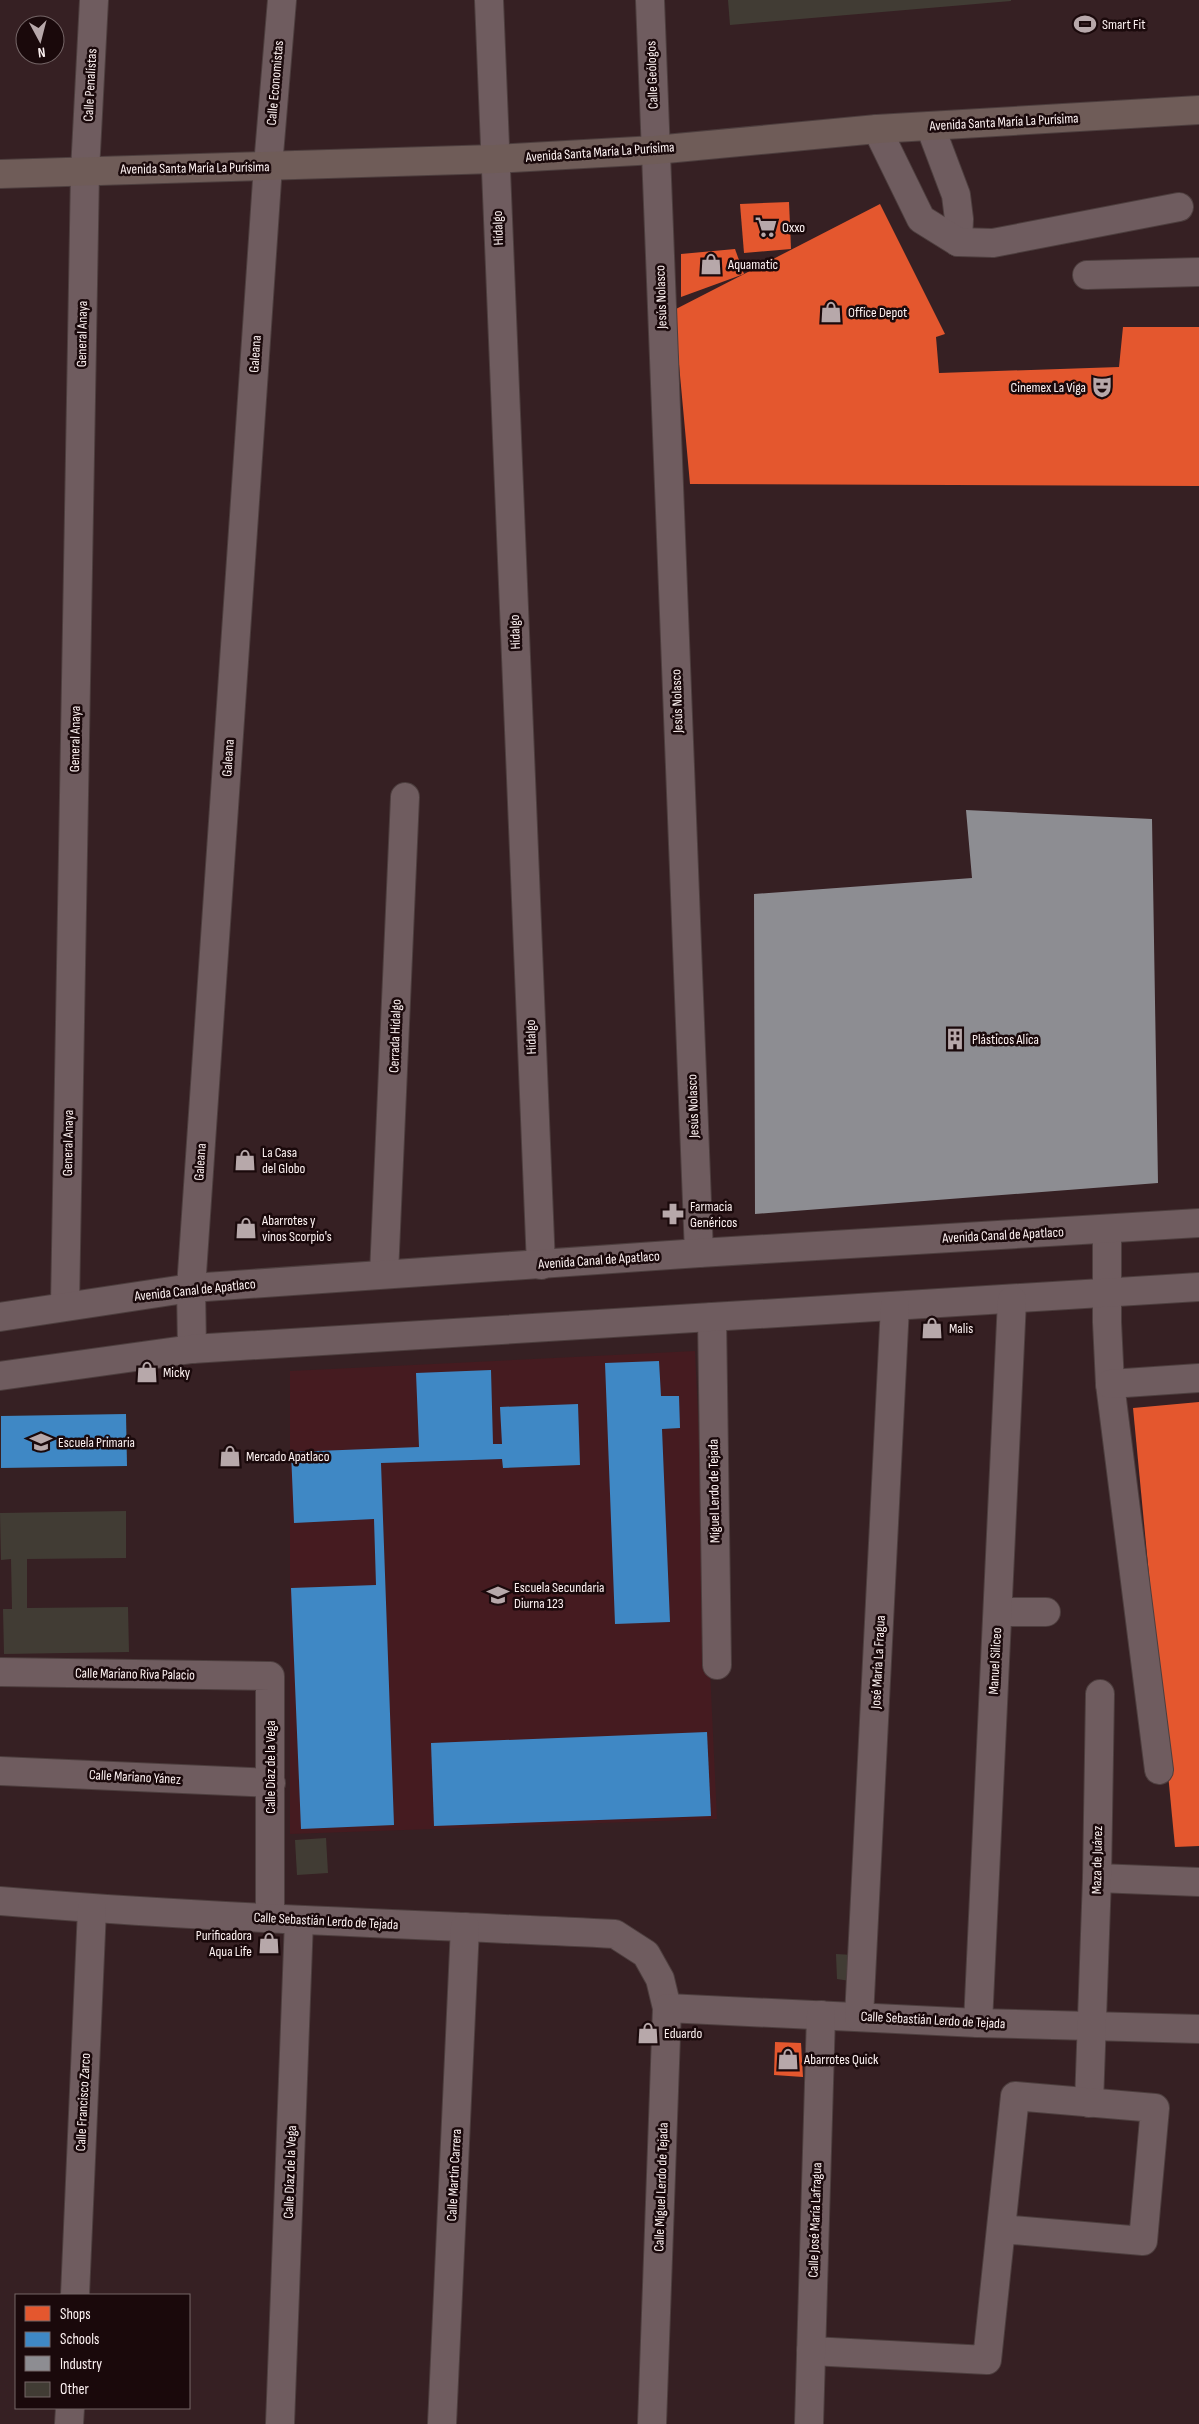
<svg xmlns="http://www.w3.org/2000/svg" width="1199" height="2424" font-family="'Sofia Sans Condensed',sans-serif">
  <style>
    .built { fill: #451b20 }
    .shops { fill: #e4572e }
    .schools { fill: #3f88c5 }
    .industry { fill: #8d8d92 }
    .building { fill: #413c34 }
    .lines { fill: none; stroke-linecap: round; stroke-linejoin: round }
    .minor-casing { stroke: #4d3e3e; stroke-width: 30 }
    .major-casing { stroke: #4d3e3e; stroke-width: 30 }
    .minor { stroke: #6f5c5f; stroke-width: 28 }
    .major { stroke: #6f5c58; stroke-width: 28 }
    .labels { text-anchor: middle; dominant-baseline: central; stroke-width: 5; stroke-linejoin: round; paint-order: stroke }
    .poi-label { font-size: 14px; fill: #fdf2f2; stroke: #1a090b; text-anchor: start }
    .street-label { font-size: 14px; fill: #fdf2f2; stroke: #1a090b }
  </style>
  <rect width="100%" height="100%" fill="#362023"/>
  <!-- built -->
  <path class="built" d="M695,1351L717,1819L290,1834V1371Z"/>
  <!-- shops -->
  <g class="shops">
    <path d="M789,202L791,249L744,253L740,204Z"/>
    <path d="M880,204L945,334L936,337L939,373L1119,367L1123,327H1199V486L690,484L674,310Z"/>
    <path d="M735,249L744,274L681,297V254Z"/>
    <path d="M1199,1402V1846L1175,1847L1133,1408Z"/>
    <path d="M775,2042L801,2043L803,2077L774,2075Z"/>
  </g>
  <!-- schools -->
  <g class="schools">
    <path d="M659,1361L661,1396H679L680,1428L662,1429L670,1622L615,1624L605,1363Z"/>
    <path d="M491,1370L493,1444H502L500,1407L578,1404L580,1465L503,1468L502,1459L381,1463L394,1825L301,1829L291,1588L376,1585L374,1519L294,1523L291,1452L419,1447L416,1373Z"/>
    <path d="M126,1414L127,1466L1,1468V1416Z"/>
    <path d="M707,1732L711,1816L434,1826L431,1743Z"/>
  </g>
  <!-- industry -->
  <path class="industry" d="M966,810L1152,819L1158,1183L755,1214L754,894L972,878Z"/>
  <!-- building -->
  <g class="building">
    <path d="M728,0H1011V1L730,25Z"/>
    <path d="M126,1511V1558L27,1559V1608L128,1607L129,1652L4,1654L3,1609H12L11,1559L1,1560L0,1513Z"/>
    <path d="M326,1838L328,1873L297,1875L295,1840Z"/>
    <path d="M836,1954L853,1955L850,1981L837,1979Z"/>
  </g>
  <g class="lines">
    <!-- minor casing -->
    <g class="minor-casing">
      <g id="minor">
        <path d="M489,0L541,1265"/>
        <path d="M650,0L699,1253"/>
        <path d="M930,126L956,195L959,219L958,242"/>
        <path d="M877,129L921,219L958,242L993,243L1179,207"/>
        <path d="M1087,275L1199,272"/>
        <path d="M1107,1229V1322L1110,1384L1159,1770"/>
        <path d="M384,1274L405,797"/>
        <path d="M65,1306L85,171L94,0"/>
        <path d="M0,1317L191,1288L699,1253L1199,1223"/>
        <path d="M712,1317L717,1665"/>
        <path d="M192,1349L191,1288L268,166L282,0"/>
        <path d="M0,1376L192,1349L1199,1287"/>
        <path d="M1110,1384L1199,1378"/>
        <path d="M998,1612H1046"/>
        <path d="M0,1672L270,1676V1918"/>
        <path d="M0,1771L271,1783"/>
        <path d="M1097,1878L1199,1882"/>
        <path d="M0,1901C205,1918 410,1924 615,1934L646,1954L660,1979L667,2008L652,2424"/>
        <path d="M667,2008L978,2023L1199,2029"/>
        <path d="M859,2017L895,1306"/>
        <path d="M978,2023L1012,1300"/>
        <path d="M1089,2103L1097,1878L1100,1694"/>
        <path d="M75,2295L92,1909"/>
        <path d="M811,2351L987,2360L1015,2096L1155,2108L1143,2241L1002,2229"/>
        <path d="M69,2424L70,2408"/>
        <path d="M280,2424L299,1920"/>
        <path d="M442,2424L465,1927"/>
        <path d="M809,2424L821,2015"/>
      </g>
    </g>
    <!-- major casing -->
    <g class="major-casing">
      <path id="major" d="M0,174L495,159L655,150L877,129L1199,110"/>
    </g>
    <!-- minor -->
    <use href="#minor" class="minor"/>
    <!-- major -->
    <use href="#major" class="major"/>
  </g>
  <!-- icons -->
  <defs>
    <g id="stadium-bare" transform="scale(1.725)"><path d="M0-5a6.5 5 0 1 0 0 10a6.5 5 0 1 0 0-10ZM-3.5-1.8h7v3.6h-7Z" fill="#b7a8aa" stroke="#1a090b" stroke-width="2.5" paint-order="stroke"/></g>
    <g id="supermarket-bare" transform="scale(1.725)"><path d="M-6-5.5h2.5l.6 2H6L4.5 2H-2.5L-4.4-4H-6ZM-1.5 3.2a1.3 1.3 0 1 0 .1 0ZM3 3.2a1.3 1.3 0 1 0 .1 0Z" fill="#b7a8aa" stroke="#1a090b" stroke-width="2.5" paint-order="stroke"/></g>
    <g id="shop-bare" transform="scale(1.725)"><path d="M-5-2.5h2.3a2.7 3.5 0 0 1 5.4 0H5L5.5 6h-11ZM-1.5-2.5h3a1.5 2.3 0 0 0-3 0Z" fill="#b7a8aa" stroke="#1a090b" stroke-width="2.5" paint-order="stroke"/></g>
    <g id="theatre-bare" transform="scale(1.725)"><path d="M-5-5.5Q0-4 5-5.5V0Q5 5 0 6Q-5 5-5 0ZM-3.3-2.5H-1v1.5H-3.3ZM1-2.5H3.3v1.5H1ZM-2.8 1Q0 5.5 2.8 1Z" fill="#b7a8aa" stroke="#1a090b" stroke-width="2.5" paint-order="stroke"/></g>
    <g id="building-bare" transform="scale(1.725)"><path d="M-4-6H4V6H1V3H-1V6H-4ZM-2.5-4.3h1.7v1.8h-1.7ZM.8-4.3h1.7v1.8H.8ZM-2.5-1h1.7V.8h-1.7ZM.8-1h1.7V.8H.8Z" fill="#b7a8aa" stroke="#1a090b" stroke-width="2.5" paint-order="stroke"/></g>
    <g id="pharmacy-bare" transform="scale(1.725)"><path d="M-2-6h4v4h4v4h-4v4h-4v-4h-4v-4h4Z" fill="#b7a8aa" stroke="#1a090b" stroke-width="2.5" paint-order="stroke"/></g>
    <g id="school-bare" transform="scale(1.725)"><path d="M0-5L7-2L0 1L-7-2ZM-4 1L0 2.5L4 1V4Q0 6-4 4Z" fill="#b7a8aa" stroke="#1a090b" stroke-width="2.5" paint-order="stroke"/></g>
  </defs>
  <g fill-rule="evenodd">
    <use href="#stadium-bare" x="1085" y="24"/>
    <use href="#supermarket-bare" x="766" y="227"/>
    <use href="#shop-bare" x="711" y="264"/>
    <use href="#shop-bare" x="831" y="312"/>
    <use href="#theatre-bare" x="1102" y="387"/>
    <use href="#building-bare" x="955" y="1039"/>
    <use href="#shop-bare" x="245" y="1160"/>
    <use href="#pharmacy-bare" x="673" y="1214"/>
    <use href="#shop-bare" x="246" y="1228"/>
    <use href="#shop-bare" x="932" y="1328"/>
    <use href="#shop-bare" x="147" y="1372"/>
    <use href="#school-bare" x="41" y="1442"/>
    <use href="#shop-bare" x="230" y="1456"/>
    <use href="#school-bare" x="498" y="1595"/>
    <use href="#shop-bare" x="269" y="1943"/>
    <use href="#shop-bare" x="648" y="2033"/>
    <use href="#shop-bare" x="788" y="2059"/>
  </g>
  <g class="labels">
    <!-- poi labels -->
    <g class="poi-label">
      <text x="1102" y="24">Smart Fit</text>
      <text x="782" y="227">Oxxo</text>
      <text x="728" y="264">Aquamatic</text>
      <text x="848" y="312">Office Depot</text>
      <text x="1086" y="387" text-anchor="end">Cinemex La Viga</text>
      <text x="972" y="1039">Plásticos Alica</text>
      <text x="262" y="1152">La Casa<tspan x="262" dy="16">del Globo</tspan></text>
      <text x="690" y="1206">Farmacia<tspan x="690" dy="16">Genéricos</tspan></text>
      <text x="262" y="1220">Abarrotes y<tspan x="262" dy="16">vinos Scorpio's</tspan></text>
      <text x="949" y="1328">Malis</text>
      <text x="163" y="1372">Micky</text>
      <text x="58" y="1442">Escuela Primaria</text>
      <text x="246" y="1456">Mercado Apatlaco</text>
      <text x="514" y="1587">Escuela Secundaria<tspan x="514" dy="16">Diurna 123</tspan></text>
      <text x="252" y="1935" text-anchor="end">Purificadora<tspan x="252" dy="16">Aqua Life</tspan></text>
      <text x="664" y="2033">Eduardo</text>
      <text x="804" y="2059">Abarrotes Quick</text>
    </g>
    <!-- street labels -->
    <g class="street-label">
      <text transform="translate(652 75) rotate(-92)">Calle Geólogos</text>
      <text transform="translate(275 83) rotate(-85)">Calle Economistas</text>
      <text transform="translate(90 85) rotate(-87)">Calle Penalistas</text>
      <text transform="translate(1004 122) rotate(-3)">Avenida Santa María La Purísima</text>
      <text transform="translate(600 152) rotate(-4)">Avenida Santa María La Purísima</text>
      <text transform="translate(195 168) rotate(-1)">Avenida Santa María La Purísima</text>
      <text transform="translate(498 228) rotate(-92)">Hidalgo</text>
      <text transform="translate(661 297) rotate(-92)">Jesús Nolasco</text>
      <text transform="translate(82 334) rotate(-89)">General Anaya</text>
      <text transform="translate(255 354) rotate(-86)">Galeana</text>
      <text transform="translate(515 632) rotate(-92)">Hidalgo</text>
      <text transform="translate(677 701) rotate(-92)">Jesús Nolasco</text>
      <text transform="translate(75 739) rotate(-89)">General Anaya</text>
      <text transform="translate(228 758) rotate(-86)">Galeana</text>
      <text transform="translate(395 1036) rotate(-88)">Cerrada Hidalgo</text>
      <text transform="translate(531 1037) rotate(-92)">Hidalgo</text>
      <text transform="translate(693 1106) rotate(-92)">Jesús Nolasco</text>
      <text transform="translate(68 1143) rotate(-89)">General Anaya</text>
      <text transform="translate(200 1162) rotate(-86)">Galeana</text>
      <text transform="translate(1003 1235) rotate(-3)">Avenida Canal de Apatlaco</text>
      <text transform="translate(599 1260) rotate(-4)">Avenida Canal de Apatlaco</text>
      <text transform="translate(195 1290) rotate(-6)">Avenida Canal de Apatlaco</text>
      <text transform="translate(714 1491) rotate(-91)">Miguel Lerdo de Tejada</text>
      <text transform="translate(995 1661) rotate(-87)">Manuel Siliceo</text>
      <text transform="translate(878 1662) rotate(-87)">José María La Fragua</text>
      <text transform="translate(135 1674) rotate(1)">Calle Mariano Riva Palacio</text>
      <text transform="translate(270 1767) rotate(-90)">Calle Díaz de la Vega</text>
      <text transform="translate(135 1777) rotate(3)">Calle Mariano Yánez</text>
      <text transform="translate(1097 1860) rotate(-89)">Maza de Juárez</text>
      <text transform="translate(326 1921) rotate(3)">Calle Sebastián Lerdo de Tejada</text>
      <text transform="translate(933 2020) rotate(3)">Calle Sebastián Lerdo de Tejada</text>
      <text transform="translate(83 2102) rotate(-87)">Calle Francisco Zarco</text>
      <text transform="translate(290 2172) rotate(-88)">Calle Díaz de la Vega</text>
      <text transform="translate(454 2175) rotate(-87)">Calle Martín Carrera</text>
      <text transform="translate(661 2187) rotate(-88)">Calle Miguel Lerdo de Tejada</text>
      <text transform="translate(815 2220) rotate(-88)">Calle José María Lafragua</text>
    </g>
  </g>
  <!-- legend -->
  <rect x="15" y="2294" width="175" height="115" fill="#1a090b" stroke="#756667"/>
  <rect x="25" y="2306" width="25" height="15" fill="#e4572e" stroke="#756667"/>
  <text x="60" y="2319" font-size="15" fill="#fdf2f2">Shops</text>
  <rect x="25" y="2332" width="25" height="15" fill="#3f88c5" stroke="#756667"/>
  <text x="60" y="2344" font-size="15" fill="#fdf2f2">Schools</text>
  <rect x="25" y="2356" width="25" height="15" fill="#8d8d92" stroke="#756667"/>
  <text x="60" y="2369" font-size="15" fill="#fdf2f2">Industry</text>
  <rect x="25" y="2382" width="25" height="15" fill="#413c34" stroke="#756667"/>
  <text x="60" y="2394" font-size="15" fill="#fdf2f2">Other</text>
  <!-- north arrow -->
  <g transform="translate(40 40) rotate(173)"><circle r="24" fill="#1a090b" stroke="#756667"/>
  <path d="M0-4L9 19L0 12L-9 19Z" fill="#b7a8aa"/>
  <text y="-8" font-size="14" font-weight="bold" text-anchor="middle" fill="#fdf2f2">N</text>
  </g>
</svg>
